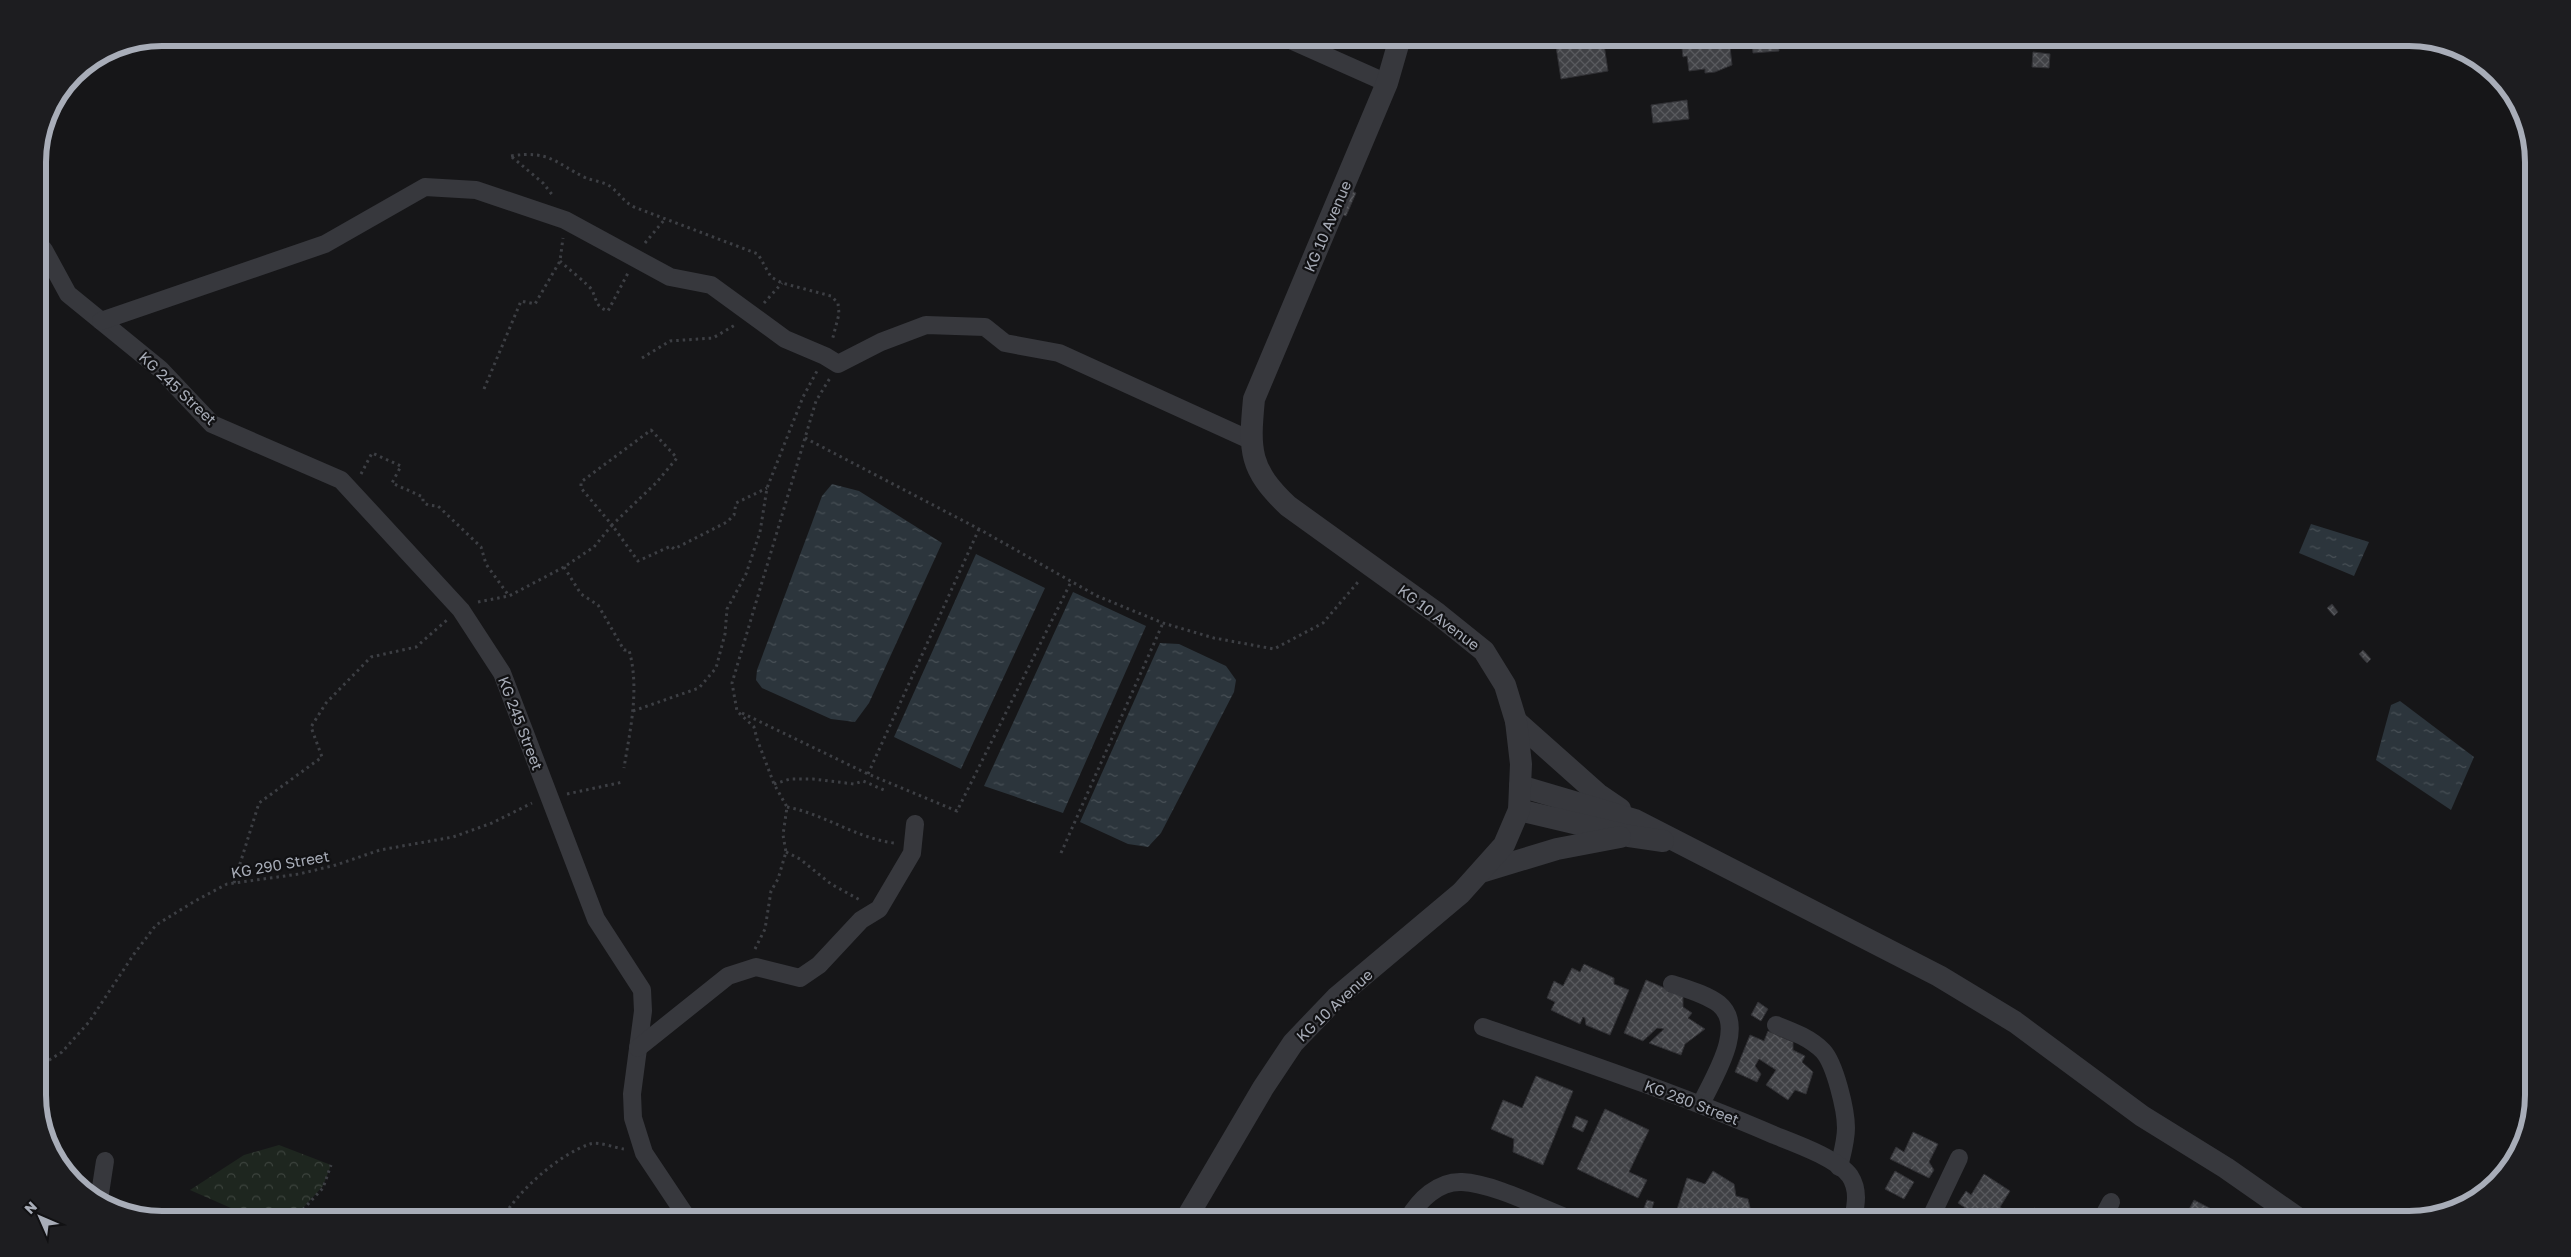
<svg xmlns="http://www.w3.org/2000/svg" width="2571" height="1257" font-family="'Golos Text',sans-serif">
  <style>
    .park { fill: url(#park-crowns) }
    .water { fill: url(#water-ripples) }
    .building { fill: url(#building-cross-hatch); stroke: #303034 }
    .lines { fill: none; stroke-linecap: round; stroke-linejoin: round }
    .path { stroke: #3d3f44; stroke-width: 3; stroke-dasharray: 2.5 4; stroke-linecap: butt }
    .minor { stroke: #37383d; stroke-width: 18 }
    .tertiary { stroke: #37383d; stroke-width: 22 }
    .labels { text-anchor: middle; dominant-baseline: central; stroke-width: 4.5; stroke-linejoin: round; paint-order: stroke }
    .street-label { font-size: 15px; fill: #a8adb8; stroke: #111113 }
    .rim { fill: none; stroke: #a8adb8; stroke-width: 6 }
  </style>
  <defs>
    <pattern id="park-crowns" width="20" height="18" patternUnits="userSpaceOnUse" patternTransform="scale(1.25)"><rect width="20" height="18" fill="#1e261f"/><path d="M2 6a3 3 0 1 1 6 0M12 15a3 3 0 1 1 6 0" fill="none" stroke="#3c433d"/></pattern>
    <pattern id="water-ripples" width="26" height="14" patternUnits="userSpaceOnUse" patternTransform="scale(1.25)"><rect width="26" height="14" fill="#2c353c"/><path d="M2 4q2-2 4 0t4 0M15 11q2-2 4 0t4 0" fill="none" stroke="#485056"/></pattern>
    <pattern id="building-cross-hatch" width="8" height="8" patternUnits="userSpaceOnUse" patternTransform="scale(1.25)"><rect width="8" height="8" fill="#404145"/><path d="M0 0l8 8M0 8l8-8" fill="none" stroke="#595a5e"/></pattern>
  </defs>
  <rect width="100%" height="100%" fill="#161618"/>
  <!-- park -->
  <path class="park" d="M279,1145L331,1165L323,1186L293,1219H256L190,1190L244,1155Z"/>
  <!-- water -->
  <g class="water">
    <path d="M832,484L859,491L942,543L869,703L855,722L831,719L762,688L756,680L757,670L822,496Z"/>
    <path d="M2311,524L2369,542L2354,576L2299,553Z"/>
    <path d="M976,554L1045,588L961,769L894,737Z"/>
    <path d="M1073,592L1146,626L1063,813L984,786Z"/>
    <path d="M1160,643L1179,644L1226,666L1236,680L1234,692L1161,833L1148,847L1128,844L1080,822Z"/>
    <path d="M2400,701L2474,757L2451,810L2376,760L2391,705Z"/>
  </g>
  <!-- building -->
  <g class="building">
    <path d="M1570,38H1603L1608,71L1561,79L1555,40Z"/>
    <path d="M1681,38H1729L1732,65L1715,72L1705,73V69L1689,71L1687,56L1683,57Z"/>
    <path d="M1778,38L1779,51L1753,53L1752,40Z"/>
    <path d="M2033,52L2050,54L2049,68L2032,67Z"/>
    <path d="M1687,100L1689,119L1653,123L1651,105Z"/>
    <path d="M1350,190L1356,193L1346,216L1339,213Z"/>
    <path d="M2332,604L2338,612L2334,616L2327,608Z"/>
    <path d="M2363,650L2371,659L2367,663L2359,654Z"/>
    <path d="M1584,964L1614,978V984L1629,990L1610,1035L1586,1025L1585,1018L1583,1017L1580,1024L1551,1010L1555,1002L1547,998L1554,981L1563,986L1572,968L1580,972Z"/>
    <path d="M1646,980L1683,996V1007L1692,1013L1688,1018L1705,1029L1685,1044L1681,1055L1649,1043L1664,1029L1657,1028L1643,1041L1624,1033Z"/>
    <path d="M1758,1002L1768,1009L1761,1021L1751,1015Z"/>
    <path d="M1768,1031L1793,1042V1050L1805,1056L1802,1062L1813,1072L1806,1094L1795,1090L1788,1100L1766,1085L1776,1070L1759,1059L1755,1066L1761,1074L1757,1082L1735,1072L1750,1035L1764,1041Z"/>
    <path d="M1536,1076L1573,1091L1543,1165L1513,1152L1514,1139L1491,1129L1503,1100L1522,1108Z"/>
    <path d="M1605,1109L1649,1130L1629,1172L1647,1180L1638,1198L1577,1169Z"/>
    <path d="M1576,1116L1588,1121L1583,1132L1572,1127Z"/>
    <path d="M1913,1132L1938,1144L1929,1162L1934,1170L1929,1178L1890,1159L1896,1147L1904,1152Z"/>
    <path d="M1713,1171L1734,1184L1736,1196L1748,1199L1751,1212L1757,1219H1674L1687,1178L1705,1184Z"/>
    <path d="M1895,1171L1914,1182L1904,1199L1885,1189Z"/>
    <path d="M1984,1174L2010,1191L2000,1207L2009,1214L2006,1219H1982L1958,1203L1966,1191L1971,1195Z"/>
    <path d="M1647,1200L1654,1202L1651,1211L1644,1208Z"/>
    <path d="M2194,1200L2219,1213L2216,1219H2184Z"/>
    <path d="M2034,1208L2057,1219H2028Z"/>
    <path d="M1952,1210L1968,1219H1947Z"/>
  </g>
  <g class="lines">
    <!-- path -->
    <g class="path">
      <path d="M511,156C550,150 555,163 586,178C594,181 605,182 611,187C620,194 624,202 634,207L758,254L771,277L782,283L831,296L838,303L839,314L832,341"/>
      <path d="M512,157L543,183L554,197"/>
      <path d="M645,243L665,219"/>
      <path d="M560,261C566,267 589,285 592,290C597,301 596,307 608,311L628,273"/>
      <path d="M764,303L782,283"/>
      <path d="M642,358L670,341L713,338L735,325"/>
      <path d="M484,389L521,301L535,304L560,261L563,238"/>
      <path d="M651,430L677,458L656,483L612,525L581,488V482Z"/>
      <path d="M805,438L979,529L1097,596L1163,623L1214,638L1274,649L1323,623L1358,582"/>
      <path d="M361,474L372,453L401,466L392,483L423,497V502L428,505L438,506L481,547L486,564L509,596"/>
      <path d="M564,567L581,594L598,605L624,650H629C640,689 630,730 624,768"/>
      <path d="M478,602L509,596L564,567L594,547L612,525L638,561L671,546L674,549L727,522L734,515L736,503L767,488"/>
      <path d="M633,711L699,688L716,668L725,634L727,609L746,574L760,532L767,488L803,397L817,371"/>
      <path d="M742,713L868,774L957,811L1071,582"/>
      <path d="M868,774L979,529"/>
      <path d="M774,784L790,779H813L854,784L863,781L884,790"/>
      <path d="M567,794L623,782"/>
      <path d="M787,807C824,814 856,838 894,843"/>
      <path d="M786,852L800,859L831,884L860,900"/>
      <path d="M1061,853L1163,623"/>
      <path d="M234,883L259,803L322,757L311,727L326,703L371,657L416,647L447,620"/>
      <path d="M755,949L765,929L771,891L778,879L786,852L783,835L787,807L774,784L757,739L754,727L737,711L732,683L816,401L830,378"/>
      <path d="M38,1067L62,1052L89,1022L134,954L156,925L195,901L227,884L299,874L336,865L380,850L453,837L492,823L532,803"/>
      <path d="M294,1219L323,1188L331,1165"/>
      <path d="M502,1219C518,1191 558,1155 590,1144C598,1141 615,1148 624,1149"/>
    </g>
    <!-- minor -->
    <g class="minor">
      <path d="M1286,38L1387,83"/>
      <path d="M44,250L68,294L160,369L212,424L341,480L461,610L502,673L596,919L642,990L643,1011L632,1094L633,1118L644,1153L688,1219"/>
      <path d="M101,321L325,244L425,187L476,190L565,220L670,277L711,285L785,339L825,356L838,364L881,342L926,325L985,327L1005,343L1059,353L1250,440"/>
      <path d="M1672,984C1687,989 1706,994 1719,1004C1747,1027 1713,1078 1701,1104"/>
      <path d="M1776,1025C1794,1032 1810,1038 1823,1051C1835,1064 1846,1110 1846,1128C1846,1141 1842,1154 1839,1167"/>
      <path d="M1483,1027C1581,1061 1679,1094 1774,1135C1794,1143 1837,1158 1850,1176C1859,1190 1856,1205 1853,1219"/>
      <path d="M638,1048L728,976L756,967L800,978L819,965L861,920L879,909L912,853L915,824"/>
      <path d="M99,1200L105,1161"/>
      <path d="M1408,1219C1419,1200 1438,1181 1462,1182C1492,1183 1541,1208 1570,1219"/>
      <path d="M1930,1219L1959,1158"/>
      <path d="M2102,1219L2111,1202"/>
    </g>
    <!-- tertiary -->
    <g class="tertiary">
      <path d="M1516,721L1598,794L1620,809"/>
      <path d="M1520,786L1635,820L1939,976L2015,1022L2142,1116L2226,1168L2299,1219"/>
      <path d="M1519,810L1629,836L1663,841"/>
      <path d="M1481,872L1557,849L1620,837"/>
      <path d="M1186,1219L1263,1088L1293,1043L1336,998L1461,893L1504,845L1519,810L1521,764L1516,721L1505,685L1484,651L1438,614L1288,506C1249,469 1249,451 1254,399L1387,83L1400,38"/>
    </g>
  </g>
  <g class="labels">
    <!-- street labels -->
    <g class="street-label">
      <text transform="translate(1327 226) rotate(-67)">KG 10 Avenue</text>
      <text transform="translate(178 388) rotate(43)">KG 245 Street</text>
      <text transform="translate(1439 617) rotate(37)">KG 10 Avenue</text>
      <text transform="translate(521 723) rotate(69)">KG 245 Street</text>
      <text transform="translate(280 864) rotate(-10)">KG 290 Street</text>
      <text transform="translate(1334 1005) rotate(-43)">KG 10 Avenue</text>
      <text transform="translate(1692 1102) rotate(21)">KG 280 Street</text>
    </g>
  </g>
  <!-- crop -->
  <path d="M0 0H2571V1257H0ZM162 46H2409A116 116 0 0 1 2525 162V1095A116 116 0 0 1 2409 1211H162A116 116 0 0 1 46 1095V162A116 116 0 0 1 162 46Z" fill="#1d1d20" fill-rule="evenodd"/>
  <path class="rim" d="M162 46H2409A116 116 0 0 1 2525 162V1095A116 116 0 0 1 2409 1211H162A116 116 0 0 1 46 1095V162A116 116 0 0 1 162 46Z"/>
  <!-- north arrow -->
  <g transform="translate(40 1217) rotate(315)" stroke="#111113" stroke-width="4" paint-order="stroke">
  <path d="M0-4L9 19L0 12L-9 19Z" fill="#a8adb8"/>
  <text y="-8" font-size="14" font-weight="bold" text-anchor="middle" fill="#a8adb8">N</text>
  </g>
</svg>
